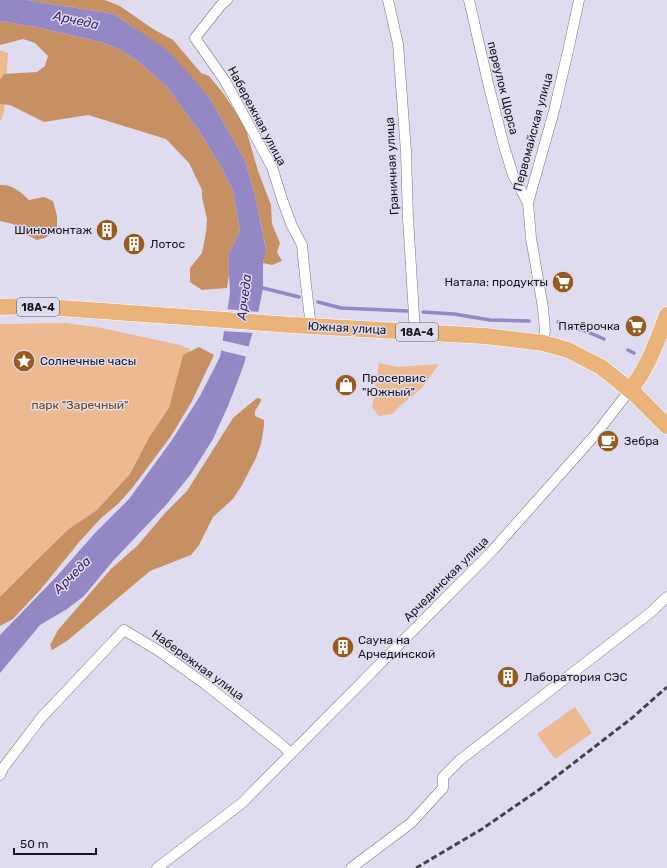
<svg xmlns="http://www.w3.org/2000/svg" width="667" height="868" font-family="Rubik,sans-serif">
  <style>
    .green { fill: #edb990 }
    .forest { fill: #c79063 }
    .water { fill: #9387c4 }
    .pier { fill: #dfdcf0 }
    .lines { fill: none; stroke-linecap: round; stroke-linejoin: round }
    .stream { stroke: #9387c4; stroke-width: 3.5 }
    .minor-casing { stroke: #797688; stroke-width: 11 }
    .primary-casing { stroke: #fff; stroke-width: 17 }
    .minor { stroke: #fff; stroke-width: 10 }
    .primary { stroke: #eab37a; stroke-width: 16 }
    .rail { stroke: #44424c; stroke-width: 3; stroke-dasharray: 6 3; stroke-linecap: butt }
    .labels { text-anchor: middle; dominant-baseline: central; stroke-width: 3; stroke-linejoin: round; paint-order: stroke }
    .shield { fill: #dfdcf0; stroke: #54525d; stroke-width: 1 }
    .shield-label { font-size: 11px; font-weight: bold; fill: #18171e }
    .street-label { font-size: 12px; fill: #18171e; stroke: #dfdcf0 }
    .poi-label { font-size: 12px; fill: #18171e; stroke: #dfdcf0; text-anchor: start }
    .park-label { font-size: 12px; fill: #77420b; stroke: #dfdcf0 }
    .water-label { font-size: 13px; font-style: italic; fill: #3c256e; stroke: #dfdcf0 }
  </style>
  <rect width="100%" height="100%" fill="#dfdcf0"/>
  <!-- green -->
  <g class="green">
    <path d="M0,50L8,53L4,113L0,122Z"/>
    <path d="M66,323L102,328L180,345L190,349L183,375L169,412L124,486L93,513L0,621V324Z"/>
    <path d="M379,363L398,367L439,364L421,389L401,405L392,414L379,416L372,407Z"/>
    <path d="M575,707L592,733L555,759L537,734Z"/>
  </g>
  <!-- forest -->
  <g class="forest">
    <path d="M26,0H105L120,6L153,29L173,40L201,73L209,76L223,93L241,120L247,133L258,171L271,205L272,224L280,243L277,252L282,261L272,265L263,263L266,249L257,204L245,160L209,97L136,29L114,14Z"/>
    <path d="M0,21L31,26L70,35L101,42L119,49L138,61L167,87L195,125L219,163L233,191L240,231L228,255L229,275L227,288L202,290L190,282V268L202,253L206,232L207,219L202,197V190L189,163L166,139L88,115L44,122L10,105L0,104V80L4,74L37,72L45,66L48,56L35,43L23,39L0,45Z"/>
    <path d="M0,185C12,184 21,192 29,200L44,197L53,201L57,216V229L45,238L37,240L23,233L13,224L0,221Z"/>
    <path d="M199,347L214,355L191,403L171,436L133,487L118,504L101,518L80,541L41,589L13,619L0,626V597L41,556L69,529L97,510L130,474L150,436L169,408L183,355Z"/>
    <path d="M257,398L261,399V401L255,411V416L264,420V426L261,444L256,458L242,485L233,499L213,517L199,545L191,555L150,571L67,641L52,650L50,645L58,630L111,569L138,545L166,512L187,491L233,418Z"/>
  </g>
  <!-- water -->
  <path class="water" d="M0,0H26L114,14L164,48L176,59L209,97L245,160L257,204L266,250L263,263V288L259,309L243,367L228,406L213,439L191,474L166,505L113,561L84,596L67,609L40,625L0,673V635L57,576L95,533L129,499L172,440L200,396L220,357L230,293L228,255L240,231L233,191L219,163L195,125L167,87L138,61L119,49L101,42L31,26L0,21Z"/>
  <!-- pier -->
  <g class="pier">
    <path d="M225,309L260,312L254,333L222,331Z"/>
    <path d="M220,340L251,347L248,357L219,350Z"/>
  </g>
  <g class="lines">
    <!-- stream -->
    <g class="stream">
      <path d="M263,288L299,297"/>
      <path d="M318,302L341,308L407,311"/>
      <path d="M423,312L454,314L490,320L529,321"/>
      <path d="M558,322L588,332L604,339"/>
      <path d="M628,350L634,353"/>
    </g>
    <!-- minor casing -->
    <g class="minor-casing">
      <g id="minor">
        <path d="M227,0L221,5L195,38L225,81L272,167L283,202L292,226L302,245L305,276L311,327"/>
        <path d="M388,0L398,44L406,152L408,218L415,332"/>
        <path d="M469,0L489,87L504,146L513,175L528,203"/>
        <path d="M543,343L545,331L543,308L531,238L528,203L554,111L568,51L579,0"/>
        <path d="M0,775L3,768L41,718L124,630L159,651L205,684L282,745L290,753"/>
        <path d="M157,868L242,803L493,550L595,435L630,390"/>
        <path d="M351,868L411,823L443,788V777L460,760L650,613L667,597"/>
      </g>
    </g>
    <!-- primary casing -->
    <g class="primary-casing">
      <g id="primary">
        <path d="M0,307L28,306L75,309L292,325L485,336L543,343L568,350L601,367L636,395L667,426"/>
        <path d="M630,390C648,368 657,341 667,315"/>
      </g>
    </g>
    <!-- minor -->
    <use href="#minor" class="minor"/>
    <!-- primary -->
    <use href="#primary" class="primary"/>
    <!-- rail -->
    <path class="rail" d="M416,868L482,829L540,789L632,718L667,687"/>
  </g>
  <!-- icons -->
  <defs>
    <g id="building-disc" transform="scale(1.15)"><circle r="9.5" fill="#975a1f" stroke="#dfdcf0"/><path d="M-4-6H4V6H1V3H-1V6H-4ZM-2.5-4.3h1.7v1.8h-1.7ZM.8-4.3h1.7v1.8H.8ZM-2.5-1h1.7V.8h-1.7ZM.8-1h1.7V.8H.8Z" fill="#fff"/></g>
    <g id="supermarket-disc" transform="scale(1.15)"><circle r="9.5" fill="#975a1f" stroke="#dfdcf0"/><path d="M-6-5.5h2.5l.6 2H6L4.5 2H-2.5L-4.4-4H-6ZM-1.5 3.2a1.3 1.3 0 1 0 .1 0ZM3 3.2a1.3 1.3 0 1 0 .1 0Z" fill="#fff"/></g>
    <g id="sight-disc" transform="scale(1.15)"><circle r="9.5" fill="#975a1f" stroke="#dfdcf0"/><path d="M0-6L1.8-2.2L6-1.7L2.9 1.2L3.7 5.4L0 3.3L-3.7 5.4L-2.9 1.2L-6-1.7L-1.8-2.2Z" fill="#fff"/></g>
    <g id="shop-disc" transform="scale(1.15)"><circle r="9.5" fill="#975a1f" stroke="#dfdcf0"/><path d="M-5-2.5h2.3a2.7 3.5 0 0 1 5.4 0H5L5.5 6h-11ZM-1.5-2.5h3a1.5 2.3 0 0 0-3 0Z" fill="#fff"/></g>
    <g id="cafe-disc" transform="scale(1.15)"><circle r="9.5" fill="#975a1f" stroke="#dfdcf0"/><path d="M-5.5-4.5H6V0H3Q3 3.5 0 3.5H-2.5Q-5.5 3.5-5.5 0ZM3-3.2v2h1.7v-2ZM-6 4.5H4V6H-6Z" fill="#fff"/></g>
  </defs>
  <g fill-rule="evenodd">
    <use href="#building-disc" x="107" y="230"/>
    <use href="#building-disc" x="134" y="244"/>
    <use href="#supermarket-disc" x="563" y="282"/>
    <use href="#supermarket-disc" x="636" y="326"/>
    <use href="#sight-disc" x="24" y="361"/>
    <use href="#shop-disc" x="346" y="385"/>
    <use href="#cafe-disc" x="608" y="441"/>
    <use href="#building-disc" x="343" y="647"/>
    <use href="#building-disc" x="508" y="677"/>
  </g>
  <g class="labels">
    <!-- shield labels -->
    <g class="shield">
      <rect x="17" y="298" width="42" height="18" rx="3"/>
      <rect x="396" y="323" width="42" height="18" rx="3"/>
    </g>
    <g class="shield-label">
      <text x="38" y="307">18А-4</text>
      <text x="417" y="332">18А-4</text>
    </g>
    <!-- street labels -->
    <g class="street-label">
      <text transform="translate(503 88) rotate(76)">переулок Щорса</text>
      <text transform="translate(257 116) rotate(62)">Набережная улица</text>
      <text transform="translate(533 132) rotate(-75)">Первомайская улица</text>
      <text transform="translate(392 166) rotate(-93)">Граничная улица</text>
      <text transform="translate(347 328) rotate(3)">Южная улица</text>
      <text transform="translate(446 579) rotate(-45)">Арчединская улица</text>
      <text transform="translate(198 665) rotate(36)">Набережная улица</text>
    </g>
    <!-- poi labels -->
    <g class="poi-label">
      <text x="92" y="230" text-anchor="end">Шиномонтаж</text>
      <text x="150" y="244">Лотос</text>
      <text x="548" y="282" text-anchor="end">Натала: продукты</text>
      <text x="620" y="326" text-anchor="end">Пятёрочка</text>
      <text x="40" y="361">Солнечные часы</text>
      <text x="362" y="378">Просервис<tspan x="362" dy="14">"Южный"</tspan></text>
      <text x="624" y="441">Зебра</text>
      <text x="358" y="640">Сауна на<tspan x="358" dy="14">Арчединской</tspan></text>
      <text x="524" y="677">Лаборатория СЭС</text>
    </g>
    <!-- park labels -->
    <g class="park-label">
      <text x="80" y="405">парк "Заречный"</text>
    </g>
    <!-- water labels -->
    <g class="water-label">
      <text transform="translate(76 20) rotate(12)">Арчеда</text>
      <text transform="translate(244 297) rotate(-83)">Арчеда</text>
      <text transform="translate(72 575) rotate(-45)">Арчеда</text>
    </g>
  </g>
  <!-- scale -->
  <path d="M14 848v6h82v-6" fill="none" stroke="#18171e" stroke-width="2"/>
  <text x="20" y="848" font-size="12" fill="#18171e" stroke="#dfdcf0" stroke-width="3" paint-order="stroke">50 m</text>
</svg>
